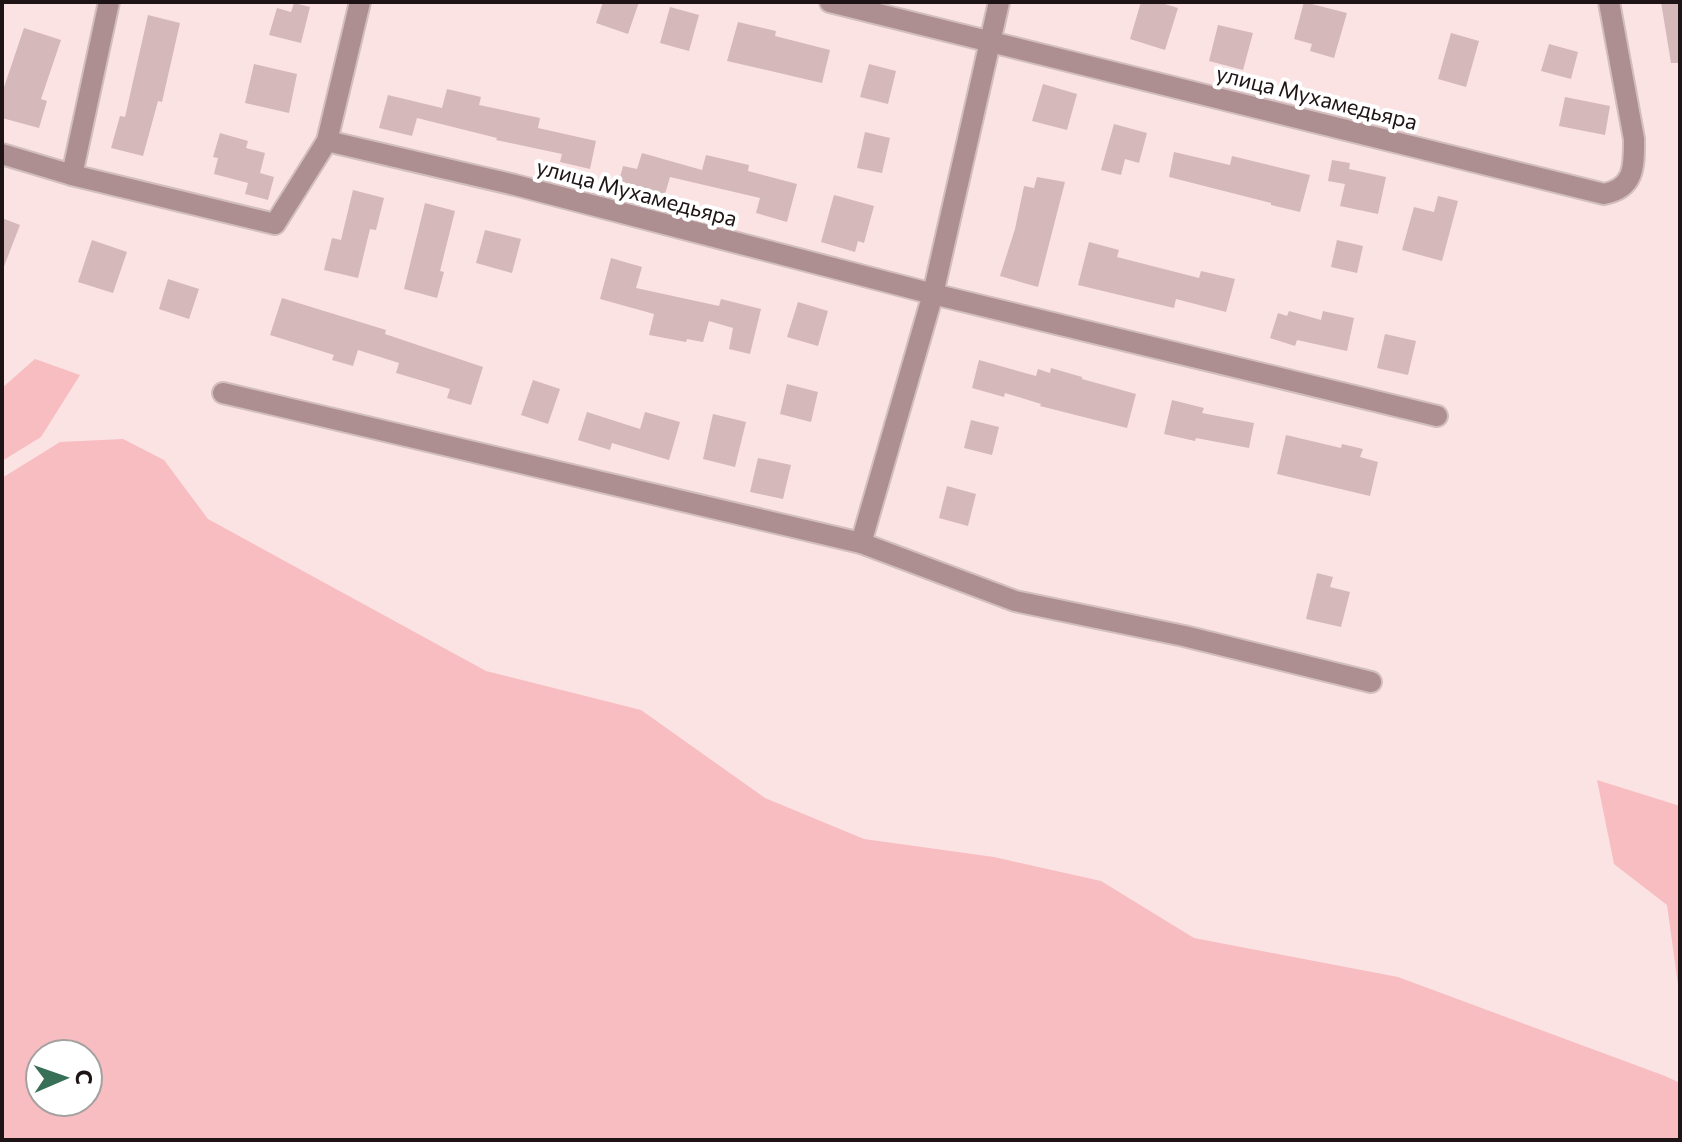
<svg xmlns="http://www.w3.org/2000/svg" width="1682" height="1142" font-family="Commissioner,sans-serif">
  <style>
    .green { fill: #f7bdc1; fill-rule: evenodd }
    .building { fill: #d5b8ba }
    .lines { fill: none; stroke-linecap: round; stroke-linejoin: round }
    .minor-casing { stroke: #d3bebf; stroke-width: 24 }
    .minor { stroke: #ad8e91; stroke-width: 20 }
    .labels { text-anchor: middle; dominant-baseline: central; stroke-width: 8; stroke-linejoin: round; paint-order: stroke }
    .street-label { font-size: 22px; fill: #1e1415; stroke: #fff }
  </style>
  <rect width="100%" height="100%" fill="#fbe3e4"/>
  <!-- green -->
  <g class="green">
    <path d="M35,359L80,375L41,437L2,461V388Z"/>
    <path d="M123,439L164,460L208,519L486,671L641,710L765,798L864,839L994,857L1101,881L1194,938L1398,977L1665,1076L1680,1083V1140H2V478L60,442ZM40,1054H88V1102H40Z"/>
    <path d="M1597,780L1680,806V999L1667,905L1614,864Z"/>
  </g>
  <!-- building -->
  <g class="building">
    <path d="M603,2H639L628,34L596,23Z"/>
    <path d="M1141,2H1158L1178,8L1165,50L1130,39Z"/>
    <path d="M1304,2L1347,13L1334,58L1310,51L1312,44L1294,39Z"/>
    <path d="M1661,2H1680V63H1671Z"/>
    <path d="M294,3L310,7L301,43L269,35L277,8L291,12Z"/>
    <path d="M670,7L699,15L689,51L660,43Z"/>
    <path d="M148,15L180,23L162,102L158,101L143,156L111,148L120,116L125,117Z"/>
    <path d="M738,22L776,31L775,36L830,50L822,83L727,61Z"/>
    <path d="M1218,25L1253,33L1243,70L1209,61Z"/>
    <path d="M24,28L61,40L41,99L47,101L39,128L2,118V93Z"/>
    <path d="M1451,33L1479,41L1466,87L1438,79Z"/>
    <path d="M1549,44L1578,52L1571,79L1541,71Z"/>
    <path d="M254,64L297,74L289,113L245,103Z"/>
    <path d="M869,64L896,71L888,104L860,97Z"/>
    <path d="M1043,84L1077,94L1067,130L1032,121Z"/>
    <path d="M447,89L481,97L479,105L540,118L538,128L596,141L590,169L560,162L562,154L496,140L497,138L417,118L412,136L379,128L388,95L442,108Z"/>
    <path d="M1565,97L1610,106L1605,135L1559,126Z"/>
    <path d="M1114,124L1147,133L1139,163L1125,159L1121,175L1101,170Z"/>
    <path d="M865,132L890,138L882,173L857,168Z"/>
    <path d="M220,133L248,141L246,148L265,153L260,173L274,177L268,200L245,194L248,183L214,174L218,158L213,157Z"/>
    <path d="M1174,152L1230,165L1232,156L1310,175L1300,212L1271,205V203L1169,177Z"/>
    <path d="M642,153L702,170L706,155L749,165L748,171L797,184L787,222L756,213L760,198L670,177L665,194L619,181L623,166L637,169Z"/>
    <path d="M1332,160L1350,163L1349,169L1386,177L1378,214L1340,206L1345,184L1328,181Z"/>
    <path d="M1037,177L1065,182L1038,287L1000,276L1015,229L1024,186L1034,188Z"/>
    <path d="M353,190L384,198L376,230L370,229L358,278L324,270L332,238L341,240Z"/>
    <path d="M834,195L874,206L864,243L858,241L855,252L821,242Z"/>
    <path d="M1438,196L1458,201L1442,261L1402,250L1414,207L1434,212Z"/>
    <path d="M425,203L455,211L440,271L444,272L437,298L404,289Z"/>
    <path d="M2,218L20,225L3,269H2Z"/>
    <path d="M485,230L521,239L512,273L476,263Z"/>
    <path d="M92,240L127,252L113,293L78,282Z"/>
    <path d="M1337,240L1363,246L1357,273L1331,267Z"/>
    <path d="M1089,242L1119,250L1117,257L1199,278L1201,271L1235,279L1226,312L1176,299L1174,308L1078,285Z"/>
    <path d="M611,258L642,267L636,288L719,306L721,299L761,309L750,354L729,349L733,328L709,321L703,342L687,339L686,342L649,335L654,314L600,299Z"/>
    <path d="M168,279L199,289L189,319L159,309Z"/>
    <path d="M282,298L386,330L385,334L483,367L471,405L447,398L450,389L396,373L399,363L358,350L353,366L332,360L334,355L270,335Z"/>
    <path d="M798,302L828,311L818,346L787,337Z"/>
    <path d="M1289,311L1321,320L1323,311L1354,318L1347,351L1297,340L1295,346L1270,338L1278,313L1287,316Z"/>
    <path d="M1385,334L1416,341L1408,375L1377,368Z"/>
    <path d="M979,360L1036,376L1038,369L1050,373L1051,368L1082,377V379L1136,394L1127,428L1040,406L1041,404L1005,393L1004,397L972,388Z"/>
    <path d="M533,380L560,389L548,424L521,415Z"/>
    <path d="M787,384L818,392L811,422L780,414Z"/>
    <path d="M1172,400L1204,408L1202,413L1254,423L1249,448L1196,438L1195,441L1164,434Z"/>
    <path d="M587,412L640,429L645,412L680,422L669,460L612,443L610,450L578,440Z"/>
    <path d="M713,414L746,422L735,467L703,459Z"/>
    <path d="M971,420L999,427L992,455L964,448Z"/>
    <path d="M1286,435L1341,448L1342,444L1363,449L1360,457L1378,462L1370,496L1277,474Z"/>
    <path d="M758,458L791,465L783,499L750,492Z"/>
    <path d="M947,486L976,494L968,526L939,518Z"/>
    <path d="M1317,573L1333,577L1330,587L1350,592L1341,627L1306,619Z"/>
  </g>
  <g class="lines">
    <!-- minor casing -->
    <g class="minor-casing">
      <g id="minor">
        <path d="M830,2L1604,194C1635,188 1634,166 1634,139L1609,2"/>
        <path d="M327,141L515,185L933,294L1437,416"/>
        <path d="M2,154L72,175L275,224L327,141L360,2"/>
        <path d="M72,175L109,2"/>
        <path d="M223,393L861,543L1015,601L1184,636L1371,682"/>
        <path d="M861,543L933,294L999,2"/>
      </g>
    </g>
    <!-- minor -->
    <use href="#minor" class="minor"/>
  </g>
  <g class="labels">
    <!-- street labels -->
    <g class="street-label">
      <text transform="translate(1317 97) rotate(14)">улица Мухамедьяра</text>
      <text transform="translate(637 192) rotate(15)">улица Мухамедьяра</text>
    </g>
  </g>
  <!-- border -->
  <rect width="1682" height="1142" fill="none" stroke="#1e1415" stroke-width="8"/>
  <!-- north arrow -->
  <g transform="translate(64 1078) rotate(88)"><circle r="38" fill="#ffffff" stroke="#a5a1a1" stroke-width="2"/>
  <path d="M0-6L14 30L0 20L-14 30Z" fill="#376f57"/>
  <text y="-12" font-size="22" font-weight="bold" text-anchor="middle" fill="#1e1415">С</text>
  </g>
</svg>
